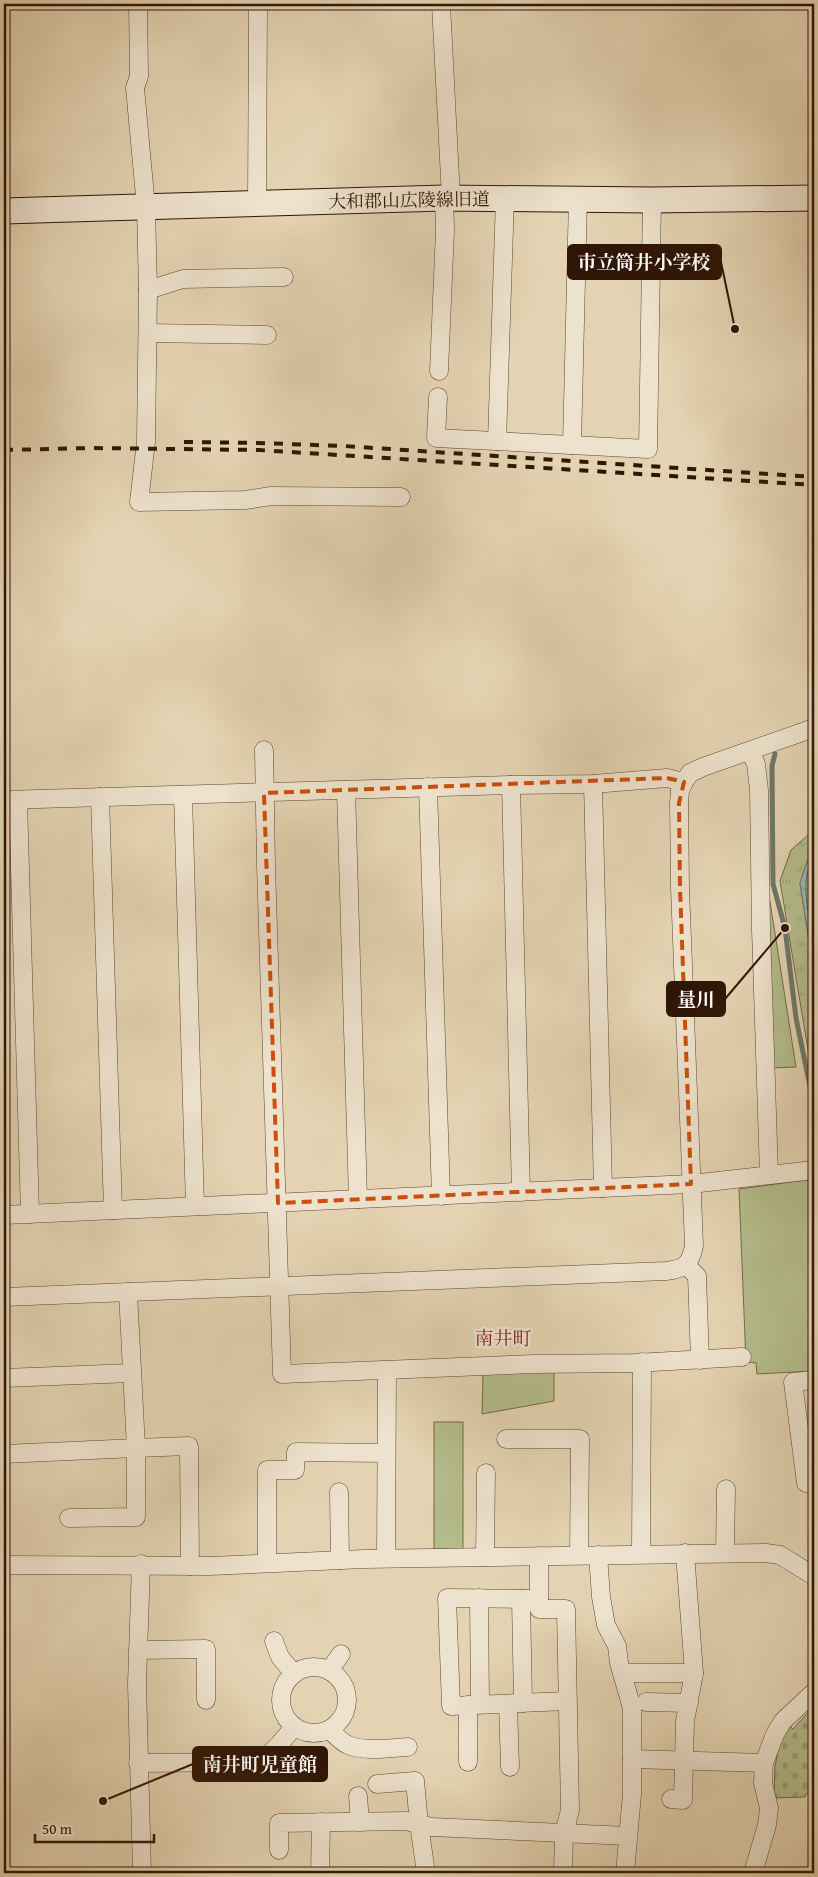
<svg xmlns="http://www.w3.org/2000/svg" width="818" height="1877" font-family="'Gentium Book Plus','Noto Serif JP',serif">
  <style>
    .grass { fill: url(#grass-tufts); stroke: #726949 }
    .cemetery { fill: url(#cemetery-stones); stroke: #726949 }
    .park { fill: #b4bc8c; stroke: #726949 }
    .water { fill: url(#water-ripples); stroke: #6d7769 }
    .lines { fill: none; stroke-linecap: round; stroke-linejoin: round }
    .shore { stroke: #626758; stroke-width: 1 }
    .stream { stroke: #6d7769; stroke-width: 5 }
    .street-casing { stroke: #5d4531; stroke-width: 19 }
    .secondary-casing { stroke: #301606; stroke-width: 27 }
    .street { stroke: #ede2cd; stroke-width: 18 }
    .secondary { stroke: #ede2cd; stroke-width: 25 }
    .rail { stroke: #301606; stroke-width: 4; stroke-dasharray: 9 9; stroke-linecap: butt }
    .marked { fill: none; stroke: #cc4f0b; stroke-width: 4; stroke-dasharray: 10 6; stroke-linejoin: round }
    .labels { text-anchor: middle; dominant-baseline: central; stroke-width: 5; stroke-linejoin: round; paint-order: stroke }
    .street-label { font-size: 18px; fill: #301606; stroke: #ede2cd }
    .neighbourhood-label { font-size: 19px; fill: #7a1f14; stroke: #ede2cd }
    .leader { fill: none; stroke: #301606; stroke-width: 2 }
    .callout-dot { fill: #301606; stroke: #ede2cd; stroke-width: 2 }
    .callout { fill: #301606; stroke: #301606; stroke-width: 2 }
    .callout-label { font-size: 19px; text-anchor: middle; font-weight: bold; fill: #fff }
  </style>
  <defs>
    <pattern id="grass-tufts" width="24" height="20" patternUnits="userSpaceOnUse" patternTransform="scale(1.25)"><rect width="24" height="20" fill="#b4bc8c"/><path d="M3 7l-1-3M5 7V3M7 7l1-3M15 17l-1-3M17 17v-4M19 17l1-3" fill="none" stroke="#9ba177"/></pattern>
    <pattern id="cemetery-stones" width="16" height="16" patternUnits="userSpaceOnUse" patternTransform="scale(1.25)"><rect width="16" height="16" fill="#b4bc8c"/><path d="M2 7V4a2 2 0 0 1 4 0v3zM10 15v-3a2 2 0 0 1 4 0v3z" fill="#9ba177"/></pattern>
    <pattern id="water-ripples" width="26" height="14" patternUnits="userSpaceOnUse" patternTransform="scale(1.25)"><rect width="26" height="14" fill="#95b8ab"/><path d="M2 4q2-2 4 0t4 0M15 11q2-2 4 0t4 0" fill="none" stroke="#819d92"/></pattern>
  </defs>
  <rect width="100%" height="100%" fill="#e4d3b2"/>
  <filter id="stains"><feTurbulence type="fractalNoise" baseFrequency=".004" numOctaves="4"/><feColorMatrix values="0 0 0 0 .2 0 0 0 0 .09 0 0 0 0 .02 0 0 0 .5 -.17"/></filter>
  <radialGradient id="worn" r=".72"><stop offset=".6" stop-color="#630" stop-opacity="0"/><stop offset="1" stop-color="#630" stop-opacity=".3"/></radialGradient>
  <!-- grass -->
  <path class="grass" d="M814,830V855L807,861L800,883L814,973V1086L780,881L791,850Z"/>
  <!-- cemetery -->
  <path class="cemetery" d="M814,1706V1793L806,1794L805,1797L774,1798L775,1767L780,1740L789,1726L793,1729Z"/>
  <!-- park -->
  <g class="park">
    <path d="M765,870L796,1067L771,1068Z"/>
    <path d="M814,1179V1371L757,1374L756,1363L746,1362L739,1189Z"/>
    <path d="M554,1370V1401L482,1414L483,1373Z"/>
    <rect x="434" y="1422" width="29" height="127"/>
  </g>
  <!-- water -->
  <path class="water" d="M814,855V973L800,883L807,861Z"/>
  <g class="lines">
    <!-- shore -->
    <path class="shore" d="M814,861C797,877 811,922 814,942"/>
    <!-- stream -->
    <path class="stream" d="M775,754L772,766L773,884L785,928L796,1018L814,1106"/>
    <!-- street casing -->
    <g class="street-casing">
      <g id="street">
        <path d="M138,4L139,76L135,88L146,207L148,290L146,442L139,502L245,500L271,496L401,497"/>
        <path d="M441,4L451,198"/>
        <path d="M257,203L258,4"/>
        <path d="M148,290L183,279L284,277"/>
        <path d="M148,333L267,335"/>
        <path d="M439,371L445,230L444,198"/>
        <path d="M438,397L436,438L648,449L652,200"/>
        <path d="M497,441L505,198"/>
        <path d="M572,445L578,199"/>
        <path d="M264,750L266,865L282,1374L533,1364L635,1363L742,1357"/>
        <path d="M750,751L756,764L759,790L761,929L769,1175"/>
        <path d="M593,784L603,1188"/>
        <path d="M511,785L521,1192"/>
        <path d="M428,787L441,1196"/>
        <path d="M346,790L358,1199"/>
        <path d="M183,795L195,1206"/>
        <path d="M100,797L113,1210"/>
        <path d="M4,800L511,785L593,784L667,778L684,782"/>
        <path d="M18,800L30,1214"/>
        <path d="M4,1215L691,1184L814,1170"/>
        <path d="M686,1265L697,1276L700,1360"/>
        <path d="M128,1292L136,1448L189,1446L190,1566"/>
        <path d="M4,1297L666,1271C685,1269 690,1265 694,1246L680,888L679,803L680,791L684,782L690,773L703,767L814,728"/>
        <path d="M4,1378L132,1373"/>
        <path d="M506,1439H580L579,1555"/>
        <path d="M4,1454L136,1448V1517L69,1518"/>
        <path d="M806,1483L793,1382L814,1380"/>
        <path d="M339,1492L340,1560"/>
        <path d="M725,1553L726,1489"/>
        <path d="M641,1554L642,1362"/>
        <path d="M598,1555L601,1597L606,1625L617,1646L619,1663L632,1708V1794L625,1873"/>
        <path d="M539,1556V1609H566L570,1810L564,1834L563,1873"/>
        <path d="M485,1557L486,1473"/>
        <path d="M386,1558L387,1370"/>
        <path d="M267,1562V1470H295L296,1452L386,1453"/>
        <path d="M141,1564L137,1684L142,1873"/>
        <path d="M4,1565L210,1566L364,1559L766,1553L780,1555L814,1576"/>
        <path d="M479,1598L480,1704"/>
        <path d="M521,1599L523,1703"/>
        <path d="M539,1599L447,1598L451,1706L567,1701"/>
        <path d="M274,1641L280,1657L294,1674"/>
        <path d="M138,1650L206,1649V1700"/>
        <circle cx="314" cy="1700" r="33"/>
        <path d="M329,1671L341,1654"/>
        <path d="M622,1673H694"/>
        <path d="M646,1702L689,1703"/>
        <path d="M508,1704L510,1767"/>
        <path d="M468,1705V1762"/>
        <path d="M330,1730C335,1735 341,1742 348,1745C366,1752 389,1748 408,1747"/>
        <path d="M632,1759L764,1763"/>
        <path d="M138,1763L256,1762C272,1755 282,1741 293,1728"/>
        <path d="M377,1784L415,1781L419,1824L426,1873"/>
        <path d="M358,1796L360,1822"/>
        <path d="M671,1799L683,1800L685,1721L694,1673L685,1553"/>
        <path d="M279,1850V1823L406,1821L432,1827L628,1836"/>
        <path d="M320,1873L321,1822"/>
        <path d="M753,1873L767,1825L769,1808L763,1783L764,1763L775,1734L783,1721L814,1692"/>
      </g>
    </g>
    <!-- secondary casing -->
    <g class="secondary-casing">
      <path id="secondary" d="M4,211L444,198L652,200L814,198"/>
    </g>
    <!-- street -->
    <use href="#street" class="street"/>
    <!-- secondary -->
    <use href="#secondary" class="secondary"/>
    <!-- rail -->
    <g class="rail">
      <path d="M184,442L258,443L344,446L814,477"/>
      <path d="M4,450L91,448L259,450L814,485"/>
    </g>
  </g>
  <!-- marked area -->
  <path class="marked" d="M667,778L684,782L679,803L680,888L691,1184L278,1203L264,793Z"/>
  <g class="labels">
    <!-- street labels -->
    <g class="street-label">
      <text transform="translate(409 200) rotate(-1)">大和郡山広陵線旧道</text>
    </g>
    <!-- neighbourhood labels -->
    <g class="neighbourhood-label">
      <text x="503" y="1338">南井町</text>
    </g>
  </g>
  <!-- callouts -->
  <path class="leader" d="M735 329L721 262M785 928L725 999M103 1801L193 1764"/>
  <g class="callout-dot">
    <circle cx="735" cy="329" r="5"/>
    <circle cx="785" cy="928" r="5"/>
    <circle cx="103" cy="1801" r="5"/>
  </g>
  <g class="callout">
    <rect x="568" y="245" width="153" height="34" rx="5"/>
    <rect x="667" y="982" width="58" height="34" rx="5"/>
    <rect x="193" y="1747" width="134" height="34" rx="5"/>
  </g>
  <g class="callout-label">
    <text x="644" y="269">市立筒井小学校</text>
    <text x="696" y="1006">量川</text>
    <text x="260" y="1771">南井町児童館</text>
  </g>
  <!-- margin -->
  <rect width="818" height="1877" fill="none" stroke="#e4d3b2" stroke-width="20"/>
  <rect x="5" y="5" width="808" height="1867" fill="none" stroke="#301606" stroke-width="2.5"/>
  <rect x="10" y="10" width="798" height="1857" fill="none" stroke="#301606"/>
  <!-- scale -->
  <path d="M35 1834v8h119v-8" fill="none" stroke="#301606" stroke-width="2.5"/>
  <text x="42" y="1834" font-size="15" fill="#301606" stroke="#ede2cd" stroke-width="4" paint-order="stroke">50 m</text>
  <rect width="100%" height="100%" filter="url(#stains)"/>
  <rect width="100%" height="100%" fill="url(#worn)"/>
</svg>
